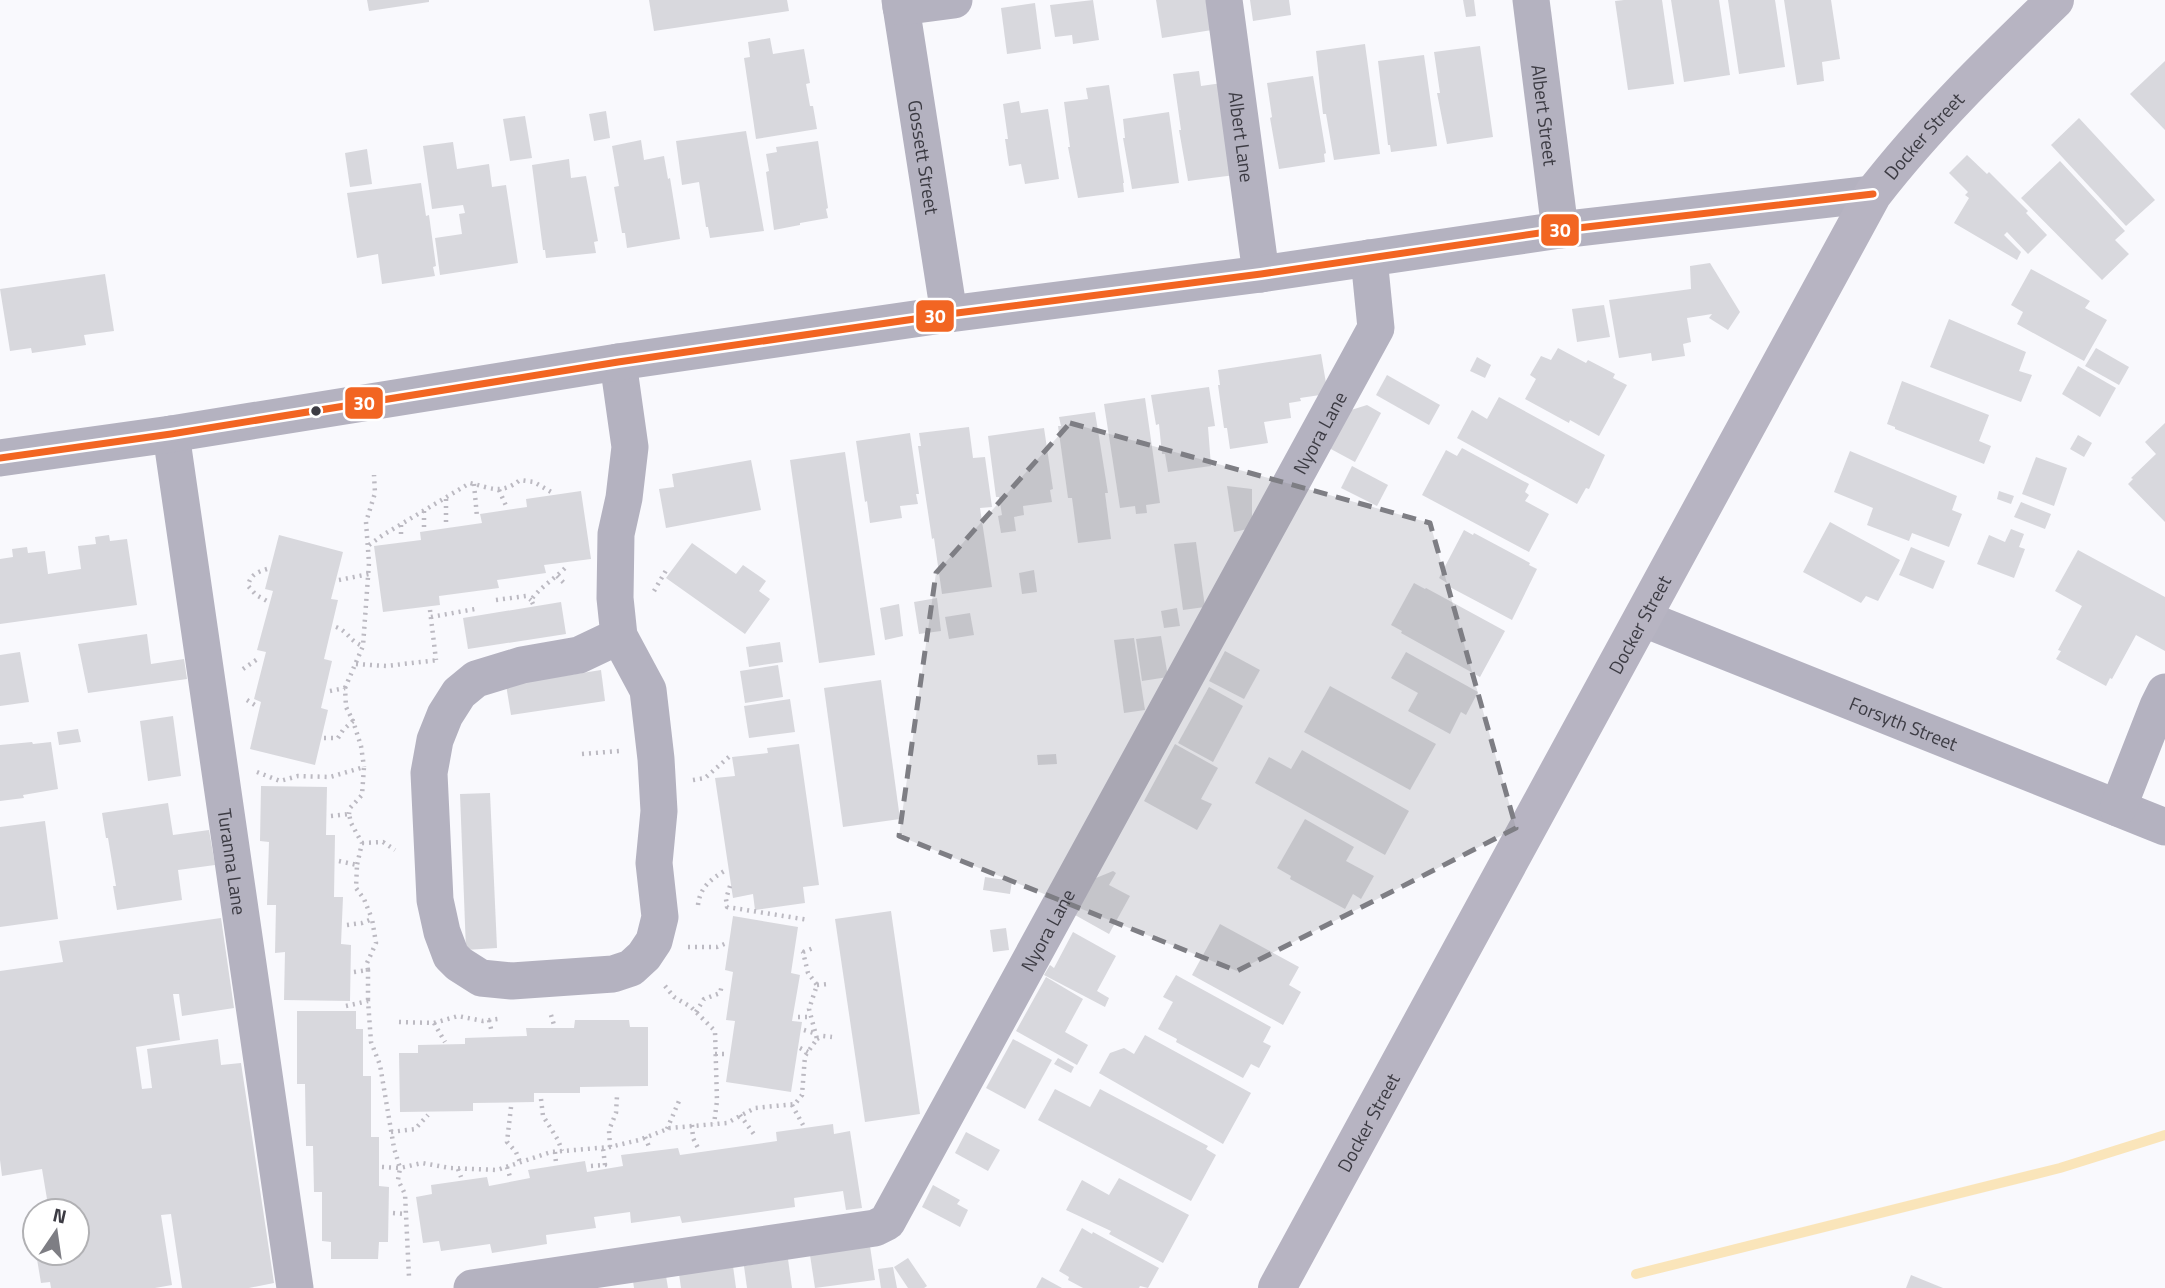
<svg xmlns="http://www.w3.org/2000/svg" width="2165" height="1288" font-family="'Titillium Web',sans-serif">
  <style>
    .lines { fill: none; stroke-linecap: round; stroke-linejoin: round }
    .stream { stroke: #fae5ba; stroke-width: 10 }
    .building { fill: #d8d8dd }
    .path { stroke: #bcbac2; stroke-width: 4.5; stroke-dasharray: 2 5; stroke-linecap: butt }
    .minor { stroke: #b4b2c0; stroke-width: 37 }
    .major { stroke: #b7b4c2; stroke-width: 38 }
    .bus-1-casing { stroke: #fff; stroke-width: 12 }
    .bus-1 { stroke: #f26522; stroke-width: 7 }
    .marked { fill: #7e7e84; fill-opacity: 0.2; stroke: #7e7e84; stroke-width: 5; stroke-dasharray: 14 9; stroke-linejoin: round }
    .bus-dot { fill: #3c3b43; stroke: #fff; stroke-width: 2.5 }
    .labels { text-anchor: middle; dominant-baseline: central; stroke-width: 5; stroke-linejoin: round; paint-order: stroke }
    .street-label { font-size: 19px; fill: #3c3b43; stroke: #fff }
    .line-badge { stroke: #fff; stroke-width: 2.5 }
    .badge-label { font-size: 19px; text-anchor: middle; font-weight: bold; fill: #fff }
  </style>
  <rect width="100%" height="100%" fill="#f9f9fd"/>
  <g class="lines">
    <!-- stream -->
    <path class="stream" d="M1636,1274L2060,1168L2165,1135"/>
  </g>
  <!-- building -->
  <g class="building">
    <path d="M367,0H429V2L369,11Z"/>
    <path d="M649,0H787L789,11L654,31Z"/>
    <path d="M1093,0L1099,40L1073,44L1072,35L1055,37L1050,5Z"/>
    <path d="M1156,0H1208L1212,30L1162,38Z"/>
    <path d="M1250,0H1289L1291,15L1253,21Z"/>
    <path d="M1463,0H1474L1476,16L1466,17Z"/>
    <path d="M1624,0H1662L1674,84L1628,90L1615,1Z"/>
    <path d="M1671,0H1719L1730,75L1684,82Z"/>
    <path d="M1728,0H1775L1785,67L1739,74Z"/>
    <path d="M1784,0H1831L1840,59L1822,62L1824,81L1797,85Z"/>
    <path d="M1035,3L1041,49L1007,54L1001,8Z"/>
    <path d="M770,38L773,54L804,49L810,83L806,84L810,106H813L817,129L756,139L744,58L750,57L748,42Z"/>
    <path d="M1365,44L1380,154L1334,160L1326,114H1323L1316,51Z"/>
    <path d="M1480,46L1493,137L1447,144L1437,93H1440L1434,52Z"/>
    <path d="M1424,55L1437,146L1391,152L1390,145H1388L1378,61Z"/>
    <path d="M2165,61V130L2130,94Z"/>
    <path d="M1199,71L1201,86L1222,83L1235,175L1188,181L1179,130H1181L1173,74Z"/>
    <path d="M1313,76L1326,153L1324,154L1325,162L1279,169L1270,118L1272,117L1267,83Z"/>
    <path d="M1109,85L1124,183H1123L1124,192L1078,198L1068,147H1070L1064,102L1088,99L1086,88Z"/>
    <path d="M1019,101L1021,113L1048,109L1059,179L1025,184L1021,164L1009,166L1005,139H1008L1003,104Z"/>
    <path d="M606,111L610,138L594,141L589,114Z"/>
    <path d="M1169,112L1179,183L1132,189L1123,138H1125L1123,119Z"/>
    <path d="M525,116L532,158L510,161L503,119Z"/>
    <path d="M2079,118L2155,200L2126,226L2051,145Z"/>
    <path d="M746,131L764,231L710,238L708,227H706L699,182L682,185L676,141Z"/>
    <path d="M641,140L644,160L664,156L668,179L670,178L680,239L627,248L625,233H622L614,187L619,186L612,146Z"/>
    <path d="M818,141L828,208L826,209L828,218L800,223V225L774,230L766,172L769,171L766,154L777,152L776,147Z"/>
    <path d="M453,142L457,169L489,164L492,187L506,185L518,263L440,275L435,238L462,234L459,214L465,213L463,205L432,209L423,146Z"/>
    <path d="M367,149L372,184L350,187L345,153Z"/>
    <path d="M1967,155L1987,174L1989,172L2028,211L2026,213L2047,235L2028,254L2007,232L2004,235L2021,252L2017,260L1954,223L1969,198L1965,195L1968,192L1949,173Z"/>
    <path d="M569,159L571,178L586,176L598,241L594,242L596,253L546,258L545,250H543L532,165Z"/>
    <path d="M2060,161L2125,231L2115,240L2129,254L2102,280L2021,198Z"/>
    <path d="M421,183L426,216L429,215L436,266L433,267L435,276L382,284L378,254L357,258L347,193Z"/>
    <path d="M1710,263L1740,312L1728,330L1709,318L1712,314L1687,318L1691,342L1683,344L1685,356L1652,361L1651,353L1619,358L1609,300L1691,289L1690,266Z"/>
    <path d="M2031,269L2090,301L2085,308L2107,320L2084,361L2017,324L2023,312L2011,305Z"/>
    <path d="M105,274L114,331L84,335L86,345L32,353L31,348L10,351L0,289Z"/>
    <path d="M1604,305L1610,337L1577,342L1572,309Z"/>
    <path d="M1949,319L2026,352L2019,371L2032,375L2021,402L1930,367Z"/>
    <path d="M1558,348L1586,363L1588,360L1615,374L1613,378L1627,385L1599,436L1570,420L1569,423L1525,399L1536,379L1530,375L1541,356L1551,360Z"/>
    <path d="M2096,348L2129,367L2119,385L2085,366Z"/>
    <path d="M1321,354L1326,383L1320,395L1300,398L1301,401L1289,403L1291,418L1264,422L1268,443L1230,449L1227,428H1224L1218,385H1220L1218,370Z"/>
    <path d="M1477,357L1491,365L1485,378L1470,371Z"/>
    <path d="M2078,366L2116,388L2100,417L2062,394Z"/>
    <path d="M1387,375L1440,405L1429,425L1376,395Z"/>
    <path d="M1902,381L1989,415L1979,441L1991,446L1984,464L1895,429V427L1887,424Z"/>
    <path d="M1209,387L1215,426L1208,427L1211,466L1168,472L1165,454H1162L1159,424L1156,425L1151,395Z"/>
    <path d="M1499,397L1605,455L1589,489L1586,488L1577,504L1457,438L1472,410L1487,419Z"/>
    <path d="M1145,398L1160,503L1146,505L1147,513L1136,514L1135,506L1120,508L1104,404Z"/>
    <path d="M1367,405L1381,413L1355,462L1329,448L1348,411Z"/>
    <path d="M1095,412L1108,493H1105L1111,539L1078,543L1072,498H1068L1058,426H1061L1059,417Z"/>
    <path d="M2165,423V522L2128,484L2133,479L2131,478L2156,454L2145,442Z"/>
    <path d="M969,427L973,458L985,457L992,507L980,508L992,587L942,594L934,538L932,539L918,446H921L919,433Z"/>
    <path d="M1044,428L1053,489L1050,490L1052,502L1023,506L1024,515L1014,517L1016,531L1001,533L998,516L1002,515L999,497H996L988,436Z"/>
    <path d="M910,433L919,494H916L918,504L900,506L902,518L870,523L867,501L865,502L856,441Z"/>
    <path d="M2078,435L2092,443L2084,457L2070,449Z"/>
    <path d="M1462,448L1529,484L1525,492L1529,495L1525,501L1549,514L1529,552L1422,495L1446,450L1457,456Z"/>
    <path d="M1850,451L1957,496L1952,510L1962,514L1949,547L1912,533L1909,541L1867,525L1873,508L1834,492Z"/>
    <path d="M845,452L875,655L819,663L790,460Z"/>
    <path d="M2036,457L2067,468L2054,506L2022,494Z"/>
    <path d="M751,460L761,510L666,528L659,489L674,487L672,474Z"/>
    <path d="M1352,466L1388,485L1377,506L1341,488Z"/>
    <path d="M1227,486L1252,489V528L1234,532Z"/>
    <path d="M581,491L591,559L544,565L546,573L497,580L499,588L439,596L440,605L383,612L374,546L421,540L420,532L482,523L480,514L527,507L526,499Z"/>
    <path d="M1999,491L2014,496L2011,504L1997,499Z"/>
    <path d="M2021,502L2051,514L2045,529L2014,517Z"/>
    <path d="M1830,522L1900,560L1878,601L1866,596L1861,603L1803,572Z"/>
    <path d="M2011,529L2024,534L2019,547L2025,549L2014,578L1977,564L1989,535L2005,542Z"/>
    <path d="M1464,530L1473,535L1474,533L1530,563L1529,565L1537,569L1512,620L1446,585L1447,583L1439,578Z"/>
    <path d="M109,535L110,541L127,539L137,605L0,624V559L13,557L12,549L27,547L28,553L45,551L48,574L81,569L78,546L96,544L95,537Z"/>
    <path d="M279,535L343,552L331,599L338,600L324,659L332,661L321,708L328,710L315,765L250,749L261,702L254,699L266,652L257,650L273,591L265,589Z"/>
    <path d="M1196,542L1205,607L1183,610L1174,544Z"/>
    <path d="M692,543L736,574L743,565L766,581L759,591L770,599L745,634L666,578Z"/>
    <path d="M1911,547L1945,561L1933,589L1899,575Z"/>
    <path d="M2078,550L2165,597V651L2136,635L2112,679L2110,678L2106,686L2056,659L2061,651L2058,650L2082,606L2055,591Z"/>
    <path d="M1034,570L1037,592L1022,594L1019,573Z"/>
    <path d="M1414,583L1425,589L1426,588L1505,631L1480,677L1401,633L1402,631L1391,625Z"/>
    <path d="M937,598L941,631L919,634L914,602Z"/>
    <path d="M561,602L566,634L468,649L463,618Z"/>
    <path d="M899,604L903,636L885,640L880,608Z"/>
    <path d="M1177,608L1180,626L1164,628L1161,611Z"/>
    <path d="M970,613L974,635L949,639L945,617Z"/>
    <path d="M147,634L151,664L184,659L187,679L88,693L78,644Z"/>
    <path d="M1161,636L1168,677L1142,681L1136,639Z"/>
    <path d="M1134,638L1145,710L1124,713L1114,640Z"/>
    <path d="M780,642L783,662L749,667L746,647Z"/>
    <path d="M1225,651L1260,670L1244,699L1209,681Z"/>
    <path d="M20,652L29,702L0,706V655Z"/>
    <path d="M1406,652L1478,692L1466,715L1461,712L1450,734L1408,711L1418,693L1391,678Z"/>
    <path d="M778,665L783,697L745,703L740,671Z"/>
    <path d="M601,670L605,701L511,715L506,685Z"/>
    <path d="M881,680L900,819L843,827L824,688Z"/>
    <path d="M1330,686L1436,744L1410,790L1304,732Z"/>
    <path d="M1209,687L1243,706L1213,762L1178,743Z"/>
    <path d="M790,699L795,732L749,738L744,706Z"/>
    <path d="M173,716L181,776L148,781L140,721Z"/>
    <path d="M78,729L81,742L59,745L57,732Z"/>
    <path d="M32,742L33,744L51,742L58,789L23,795L24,798L0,801V745Z"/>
    <path d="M799,744L819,885L803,887L805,903L755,910L753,894L733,898L715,778L735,776L732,757L768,753L767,748Z"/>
    <path d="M1175,744L1218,768L1201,799L1212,804L1197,830L1144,801Z"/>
    <path d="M1302,750L1409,811L1385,855L1255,783L1269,757L1291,769Z"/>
    <path d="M1056,754L1057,764L1038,765L1037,755Z"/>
    <path d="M261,786L327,787L326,835H335L334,897H343L341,944L351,945L350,1001L284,1000L285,952L275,953L276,905H267L269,842L260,841Z"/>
    <path d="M490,793L497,948L466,950L460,794Z"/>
    <path d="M168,803L173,835L209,830L215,865L178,870L182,900L117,910L113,886H116L108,838H106L102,813Z"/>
    <path d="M1305,819L1354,847L1346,861L1374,876L1361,899L1353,894L1345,909L1290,879L1291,876L1277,868Z"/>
    <path d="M45,821L58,919L0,927V827Z"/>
    <path d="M1113,871L1116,873L1109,885L1130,896L1109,934L1075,915L1096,878Z"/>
    <path d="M985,877L1012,881L1010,894L983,890Z"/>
    <path d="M891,911L920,1114L865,1122L835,919Z"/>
    <path d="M733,916L798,927L791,973L800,975L792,1021L802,1022L791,1092L726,1082L735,1021L726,1020L733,972L725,970Z"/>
    <path d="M221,918L234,1008L182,1016L179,994H173L180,1040L136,1047L142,1089L152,1088L147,1049L218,1039L221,1065L241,1063L274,1283L249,1288H182L171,1214L161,1215L172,1285L155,1288H51L50,1282L41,1283L36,1253H77V1211H44L43,1206L48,1205L42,1169L2,1176L0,1160V971L63,962L59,941Z"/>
    <path d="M1220,924L1299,967L1289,985L1301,992L1283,1025L1192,975Z"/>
    <path d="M1006,928L1009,950L993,952L990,930Z"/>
    <path d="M1073,932L1116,956L1097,991L1109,998L1105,1007L1044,975L1050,965L1054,968Z"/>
    <path d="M1176,975L1271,1027L1263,1042L1271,1046L1259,1068L1251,1064L1243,1078L1176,1042L1177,1039L1158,1029L1173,1002L1163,997Z"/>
    <path d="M1046,977L1083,999L1065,1032L1088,1045L1077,1065L1016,1031Z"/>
    <path d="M297,1011H356V1029H363V1076H371V1137H379V1186L389,1187L388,1242H379L378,1259H331V1242L322,1241V1192H314L313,1146H306L305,1084H297Z"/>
    <path d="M575,1020H629L630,1027H648V1086L580,1087V1093H534V1102L473,1103V1111L400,1112L399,1053H418V1045L465,1044V1038L527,1036L526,1028H574Z"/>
    <path d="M1145,1035L1251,1093L1223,1144L1099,1073L1110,1053L1124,1048L1134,1054Z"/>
    <path d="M1013,1039L1052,1060L1025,1109L986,1088Z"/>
    <path d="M1058,1058L1074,1067L1071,1073L1054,1064Z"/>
    <path d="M1055,1089L1090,1107L1100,1089L1208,1146L1206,1149L1216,1155L1191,1201L1038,1120Z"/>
    <path d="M833,1124L834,1134L850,1131L862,1208L846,1210L843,1191L794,1198L795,1207L682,1223L680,1216L631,1223L630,1212L594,1217L596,1228L546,1235L547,1244L492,1253L490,1244L441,1251L439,1241L423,1243L416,1197L432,1194L431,1185L487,1177L489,1186L530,1178L528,1170L585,1161L587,1172L623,1166L621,1155L678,1148L680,1155L777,1141L776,1132Z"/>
    <path d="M966,1132L1000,1150L988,1171L955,1153Z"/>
    <path d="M1119,1178L1189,1215L1163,1263L1109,1234L1111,1231L1066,1210L1082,1180L1109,1195Z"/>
    <path d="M933,1185L960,1200L957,1204L968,1210L960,1227L922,1207Z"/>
    <path d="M1082,1228L1092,1234L1093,1232L1159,1268L1148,1288L1140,1286L1139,1288H1083L1068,1280L1069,1277L1059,1271Z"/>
    <path d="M870,1246L875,1280L815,1288L810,1255Z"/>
    <path d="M908,1258L927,1286L924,1288H908L894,1267Z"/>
    <path d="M788,1259L792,1288H747L744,1266Z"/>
    <path d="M733,1266L736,1288H681L679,1274Z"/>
    <path d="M893,1267L897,1288H881L878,1269Z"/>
    <path d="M1911,1275L1943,1288H1906Z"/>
    <path d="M666,1276L668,1288H634L633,1281Z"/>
    <path d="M1042,1277L1062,1288H1036Z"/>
  </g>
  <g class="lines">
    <!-- path -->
    <g class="path">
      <path d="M474,484L477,517"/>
      <path d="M499,490L507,508"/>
      <path d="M424,511V527"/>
      <path d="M446,522V498"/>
      <path d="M401,525V538"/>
      <path d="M369,545L383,535L470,483C491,488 501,495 520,480L534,482L553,493"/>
      <path d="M267,569C257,572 250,575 248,586L256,595L267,601"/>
      <path d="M557,576L564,583"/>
      <path d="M339,580L369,574"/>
      <path d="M654,591L668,567"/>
      <path d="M496,600L526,596L531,600"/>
      <path d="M533,604L531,600C541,586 555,579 567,566"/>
      <path d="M430,610L436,660"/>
      <path d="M431,617L475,609"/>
      <path d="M336,627C349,632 349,641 363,646"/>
      <path d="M356,664L386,666L438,660"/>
      <path d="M243,669L259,658"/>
      <path d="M345,688L363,646L369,563L366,522L375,493L374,475"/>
      <path d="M330,691L345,688L346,707L353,721"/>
      <path d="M247,700L258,707"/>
      <path d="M324,738H338L343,730L353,721L361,746L364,767"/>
      <path d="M582,754L619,751"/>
      <path d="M257,772L280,781L298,776L330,777L364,767L362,795L350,808L349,814"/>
      <path d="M693,780L705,778L730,756"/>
      <path d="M331,816L349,814L351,823L362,843L357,865"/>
      <path d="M362,843L383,842L395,850"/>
      <path d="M339,861L357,865L356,888L364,899L372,919"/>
      <path d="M730,886L726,899L727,907L809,920"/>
      <path d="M698,905C700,887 711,879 726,870"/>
      <path d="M347,925L362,923L372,919L376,943L367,963L368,970"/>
      <path d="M688,947H717L727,943"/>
      <path d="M803,952L816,947"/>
      <path d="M354,972L368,970V1001"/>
      <path d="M817,985L828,984"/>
      <path d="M665,986L674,997L691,1007L715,1031L717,1101L714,1124"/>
      <path d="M346,1006L368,1001L371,1042L380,1065L394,1148L400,1168L398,1180L405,1194L409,1277"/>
      <path d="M696,1012L704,999L720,993L722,985"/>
      <path d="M551,1015L554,1025"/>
      <path d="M798,1017H811"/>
      <path d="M489,1020L492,1033"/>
      <path d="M399,1022L434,1023L458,1016L483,1021L498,1019"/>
      <path d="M434,1023L445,1042"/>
      <path d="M804,1030L814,1033"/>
      <path d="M817,1039L823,1036L832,1037"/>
      <path d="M800,1048L808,1052"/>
      <path d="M715,1054H726"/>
      <path d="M541,1099L543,1116L558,1140L562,1151"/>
      <path d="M792,1105L803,1125"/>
      <path d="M511,1107L507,1142L516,1152L520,1162"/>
      <path d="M740,1115L756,1137"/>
      <path d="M692,1125L693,1138L699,1150"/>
      <path d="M667,1129L679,1101"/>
      <path d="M391,1132L415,1129L428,1115"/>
      <path d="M645,1137L650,1149"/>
      <path d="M610,1147L609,1130L616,1113L617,1096"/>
      <path d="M555,1152L556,1163"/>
      <path d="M591,1166L605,1165L603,1148"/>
      <path d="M382,1167L400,1168L422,1163L450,1168L497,1170L551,1152L610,1147L639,1140L670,1128L727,1123L755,1108L795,1104L802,1095L805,1056L817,1039L809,1009L817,985L808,973L803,952L799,949"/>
      <path d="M507,1167L510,1177"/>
      <path d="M458,1169L461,1177"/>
      <path d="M393,1213L407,1214"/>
    </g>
    <!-- minor -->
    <g class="minor">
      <path id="s1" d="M900,0L949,314"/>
      <path id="s2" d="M1224,0L1261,274"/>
      <path id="s3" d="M1531,0L1560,230"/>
      <path d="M901,7L954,0"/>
      <path d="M618,362L630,447L624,498L616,534L615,598L619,636L648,690L656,759L659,811L654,863L660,917L654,941L644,956L631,968L613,974L512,981L481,978L459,964L451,956L442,932L435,900L429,773L435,740L445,715L459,693L476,679L522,665L579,655L619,636"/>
      <path id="s4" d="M171,434L295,1288"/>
      <path d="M0,458L171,434L618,362L949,314L1261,274L1560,230L1873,194"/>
      <path id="s5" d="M1642,618L2165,827"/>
      <path d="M2118,808L2158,706L2165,692"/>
      <path id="s6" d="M472,1288L875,1228L887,1222L1376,328L1369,258"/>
    </g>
    <!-- major -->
    <path class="major" id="s7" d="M1277,1288L1873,194C1928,123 1991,62 2055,0"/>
    <!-- bus-1 casing -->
    <g class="bus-1-casing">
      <path id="bus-1" d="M0,458L171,434L618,362L949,314L1261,274L1560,230L1873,194"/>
    </g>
    <!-- bus-1 -->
    <use href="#bus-1" class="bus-1"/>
  </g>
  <!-- marked area -->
  <path class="marked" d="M1070,423L1430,523L1516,828L1237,971L899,836L936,573Z"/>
  <!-- markers -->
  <circle class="bus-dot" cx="316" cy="411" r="6"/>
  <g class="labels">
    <!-- street labels -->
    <g class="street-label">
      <text stroke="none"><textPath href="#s3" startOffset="116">Albert Street</textPath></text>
      <text stroke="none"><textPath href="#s7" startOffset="1323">Docker Street</textPath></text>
      <text stroke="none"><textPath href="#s2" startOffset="138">Albert Lane</textPath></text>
      <text stroke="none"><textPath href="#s1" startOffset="159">Gossett Street</textPath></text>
      <text stroke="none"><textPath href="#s6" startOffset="1321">Nyora Lane</textPath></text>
      <text stroke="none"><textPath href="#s7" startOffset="756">Docker Street</textPath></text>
      <text stroke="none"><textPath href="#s5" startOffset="282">Forsyth Street</textPath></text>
      <text stroke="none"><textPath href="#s4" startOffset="432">Turanna Lane</textPath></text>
      <text stroke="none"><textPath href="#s6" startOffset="754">Nyora Lane</textPath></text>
      <text stroke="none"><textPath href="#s7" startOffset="189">Docker Street</textPath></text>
    </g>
  </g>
  <g class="line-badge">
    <rect x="1540" y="213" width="40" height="34" rx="7" fill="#f26522"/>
    <rect x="915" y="299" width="40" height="34" rx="7" fill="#f26522"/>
    <rect x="344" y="386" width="40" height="34" rx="7" fill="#f26522"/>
  </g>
  <g class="badge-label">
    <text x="1560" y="237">30</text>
    <text x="935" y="323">30</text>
    <text x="364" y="410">30</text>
  </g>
  <!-- north arrow -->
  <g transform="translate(56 1232) rotate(13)"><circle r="33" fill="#ffffff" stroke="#b1b1b4" stroke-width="2"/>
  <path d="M0-5L12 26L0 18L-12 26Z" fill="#7e7e84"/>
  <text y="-10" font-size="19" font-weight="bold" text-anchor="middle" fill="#3c3b43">N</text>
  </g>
</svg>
